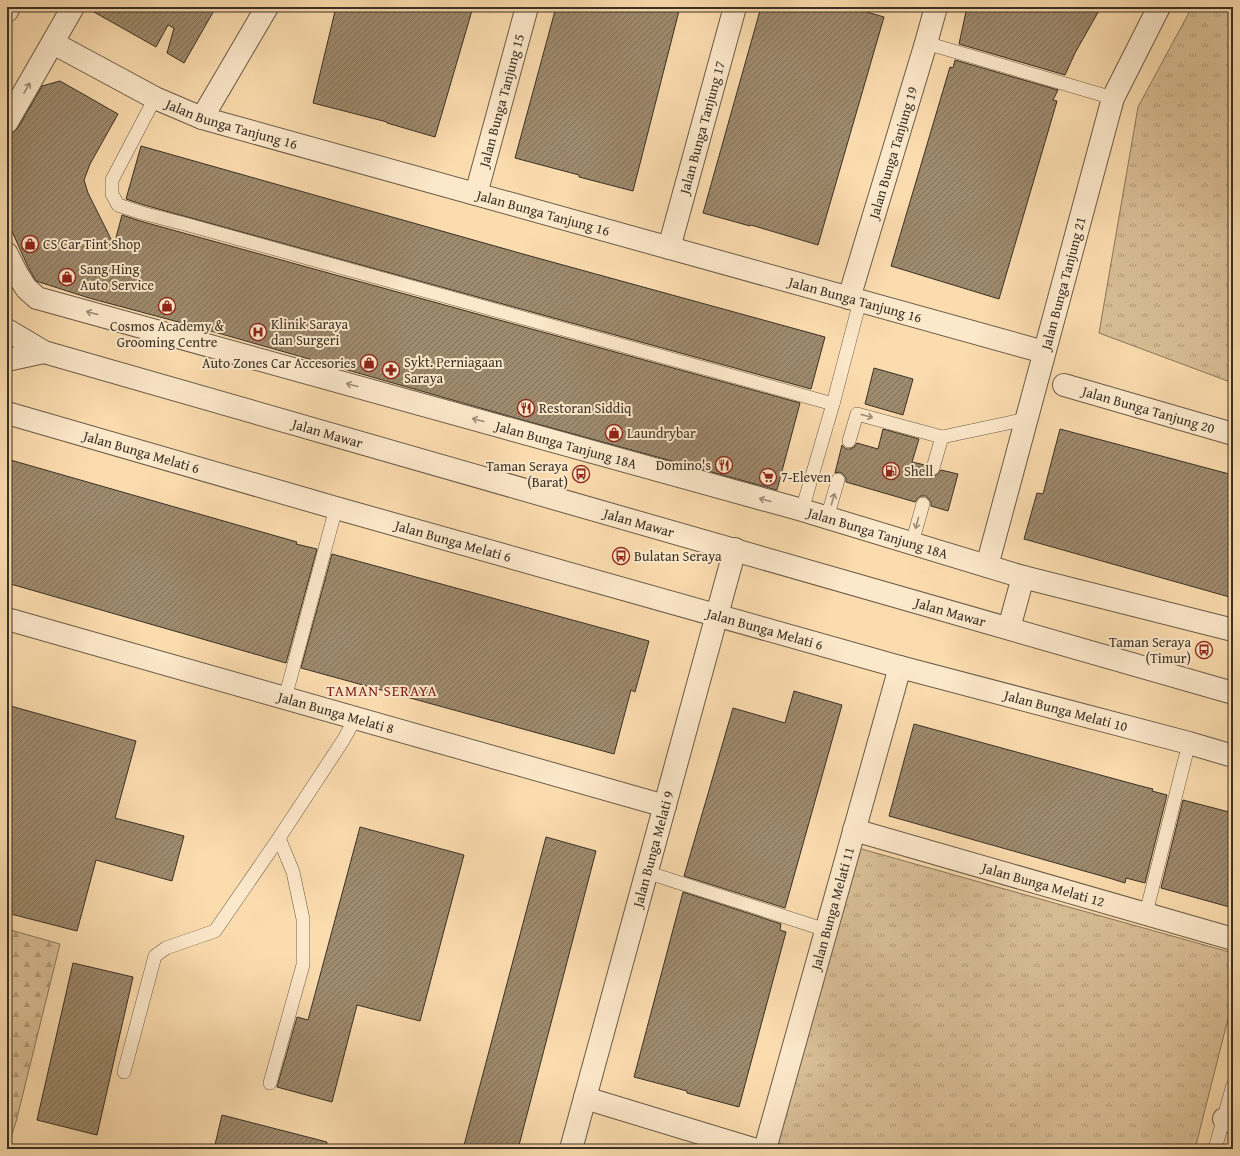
<svg xmlns="http://www.w3.org/2000/svg" width="1240" height="1156" font-family="'Gentium Book Plus',serif">
  <style>
    .forest { fill: url(#forest-firs); stroke: #8a785e }
    .park { fill: url(#park-tufts); stroke: #8a785e }
    .building { fill: url(#building-hatch); stroke: #3a3126 }
    .lines { fill: none; stroke-linecap: round; stroke-linejoin: round }
    .service-casing { stroke: #6a5c48; stroke-width: 14 }
    .minor-casing { stroke: #6a5c48; stroke-width: 24 }
    .tertiary-casing { stroke: #6a5c48; stroke-width: 24 }
    .service { stroke: #fce8ca; stroke-width: 13 }
    .minor { stroke: #fce8ca; stroke-width: 22 }
    .tertiary { stroke: #fce8ca; stroke-width: 22 }
    .oneway { stroke: #9b8c78 }
    .labels { text-anchor: middle; dominant-baseline: central; stroke-width: 4; stroke-linejoin: round; paint-order: stroke }
    .street-label { font-size: 14px; fill: #3a3126; stroke: #fce8ca }
    .poi-label { font-size: 14px; fill: #3a3126; stroke: #fce8ca; text-anchor: start }
    .neighbourhood-label { font-size: 15px; letter-spacing: 1px; fill: #7a1f14; stroke: #fce8ca }
  </style>
  <defs>
    <pattern id="forest-firs" width="22" height="20" patternUnits="userSpaceOnUse"><rect width="22" height="20" fill="#dabf97"/><path d="M5 1l3.5 6h-7zM16 11l3.5 6h-7z" fill="#b29c7b"/></pattern>
    <pattern id="park-tufts" width="24" height="20" patternUnits="userSpaceOnUse"><rect width="24" height="20" fill="#dabf97"/><path d="M3 7l-1-3M5 7V3M7 7l1-3M15 17l-1-3M17 17v-4M19 17l1-3" fill="none" stroke="#b29c7b"/></pattern>
    <pattern id="building-hatch" width="6" height="6" patternUnits="userSpaceOnUse"><rect width="6" height="6" fill="#9e8a6d"/><path d="M-1 1l2-2M0 6l6-6M5 7l2-2" fill="none" stroke="#827159"/></pattern>
  </defs>
  <rect width="100%" height="100%" fill="#fbdcae"/>
  <filter id="stains"><feTurbulence type="fractalNoise" baseFrequency=".005" numOctaves="4"/><feColorMatrix values="0 0 0 0 .2 0 0 0 0 .09 0 0 0 0 .02 0 0 0 .5 -.17"/></filter>
  <radialGradient id="worn" r=".72"><stop offset=".6" stop-color="#630" stop-opacity="0"/><stop offset="1" stop-color="#630" stop-opacity=".3"/></radialGradient>
  <!-- forest -->
  <path class="forest" d="M7,929L60,944L16,1122L7,1149Z"/>
  <!-- park -->
  <g class="park">
    <path d="M1192,7H1233V383L1099,333L1138,107Z"/>
    <path d="M858,848L1233,953V999L1195,1149H799L769,1140Z"/>
  </g>
  <!-- building -->
  <g class="building">
    <path d="M85,7H216L184,63L167,53L174,28L168,25L156,47Z"/>
    <path d="M336,7H473L435,137L387,123V122L313,103Z"/>
    <path d="M556,7H680L633,191L579,177V175L515,158Z"/>
    <path d="M761,7H850L884,17L818,245L751,225L750,226L703,213Z"/>
    <path d="M967,7H1101L1075,53L1065,75L959,44Z"/>
    <path d="M955,60L1058,90L1053,100L1057,101L999,299L891,266L950,67L953,68Z"/>
    <path d="M60,81L118,114L90,164L84,180L88,193L114,245L122,215L140,221L800,403L777,490L512,417L197,327L89,298L36,281L28,267L7,220V142L12,133L18,128L42,86Z"/>
    <path d="M141,146L523,254L825,337L811,389L144,205L126,199Z"/>
    <path d="M874,368L913,379L903,415L865,404Z"/>
    <path d="M883,429L919,439L912,462L925,465V470L928,474L930,476H935L938,474L941,470L958,474L948,511L931,506V502L926,496H921L918,498L915,502L846,482V478L843,474L840,472L835,473L842,445L846,449H850L854,447L857,443L878,449Z"/>
    <path d="M1060,429L1233,475V598L1024,539L1037,493L1043,494Z"/>
    <path d="M7,459L297,542L296,544L317,549L286,663L7,583Z"/>
    <path d="M332,554L649,641L635,692L631,690L614,754L301,668Z"/>
    <path d="M794,691L842,705L785,908L684,876L733,708L785,723Z"/>
    <path d="M7,705L136,741L115,818L184,836L172,881L96,860L77,931L7,913Z"/>
    <path d="M914,724L1137,785L1153,789L1152,791L1167,795L1145,883L1126,878L1125,883L1109,878L889,816Z"/>
    <path d="M1183,800L1233,813V908L1161,888Z"/>
    <path d="M360,827L464,855L420,1021L357,1005L332,1102L277,1087L297,1017L308,1020Z"/>
    <path d="M546,837L596,851L556,1004L518,1149H463Z"/>
    <path d="M683,892L781,924L780,930L786,932L739,1107L687,1093V1091L634,1077Z"/>
    <path d="M73,963L133,977L97,1135L37,1120Z"/>
    <path d="M222,1115L327,1142L326,1149H214Z"/>
  </g>
  <g class="lines">
    <!-- service casing -->
    <g class="service-casing">
      <g id="service">
        <path d="M926,43L1113,98"/>
        <path d="M155,98L112,180V194L118,205L142,213L185,224L833,404"/>
        <path d="M942,437L1027,419"/>
        <path d="M849,441L857,414L942,437L933,468"/>
        <path d="M802,510L833,404L860,301"/>
        <path d="M827,518L838,480"/>
        <path d="M912,543L923,504"/>
        <path d="M285,698L336,508"/>
        <path d="M646,872L826,930"/>
        <path d="M1146,913L1189,743"/>
        <path d="M124,1072L155,956L166,948L215,931L279,838L344,739L356,717"/>
        <path d="M270,1083L303,965V919L293,872L279,838"/>
        <path d="M1215,1149L1233,1085"/>
      </g>
    </g>
    <!-- minor casing -->
    <g class="minor-casing">
      <g id="minor">
        <path id="s1" d="M53,43L155,98L202,118L1044,352"/>
        <path d="M202,118L267,7"/>
        <path d="M7,122L73,7"/>
        <path id="s2" d="M476,194L527,7"/>
        <path id="s3" d="M669,248L735,7"/>
        <path id="s4" d="M7,254L16,272L26,288L37,298L802,510L1023,577L1233,630"/>
        <path id="s5" d="M849,298L926,43L936,7"/>
        <path id="s6" d="M1064,385L1233,434"/>
        <path id="s7" d="M7,413L336,508L900,667L1189,743L1233,756"/>
        <path id="s8" d="M987,566L1113,98L1159,7"/>
        <path id="s9" d="M7,619L665,806"/>
        <path d="M1009,628L1023,577"/>
        <path id="s10" d="M854,830L1233,939"/>
        <path d="M585,1098L753,1149"/>
        <path d="M1224,1119L1233,1122"/>
        <path id="s11" d="M571,1149L735,549"/>
        <path id="s12" d="M765,1149L900,667"/>
      </g>
    </g>
    <!-- tertiary casing -->
    <g class="tertiary-casing">
      <g id="tertiary">
        <path d="M7,11L9,7"/>
        <path id="s13" d="M7,330L44,352L1233,693"/>
        <path d="M7,360L44,352"/>
      </g>
    </g>
    <!-- service -->
    <use href="#service" class="service"/>
    <!-- minor -->
    <use href="#minor" class="minor"/>
    <!-- tertiary -->
    <use href="#tertiary" class="tertiary"/>
  </g>
  <!-- one-way arrows -->
  <defs><path id="oneway-shaft" d="M-6 0H5M1.5-3L5.5 0L1.5 3" fill="none" stroke-width="1.6" stroke-linecap="round" stroke-linejoin="round"/></defs>
  <g class="oneway">
    <use href="#oneway-shaft" transform="translate(27 88) rotate(-60)"/>
    <use href="#oneway-shaft" transform="translate(92 313) rotate(-165)"/>
    <use href="#oneway-shaft" transform="translate(352 385) rotate(-165)"/>
    <use href="#oneway-shaft" transform="translate(867 416) rotate(15)"/>
    <use href="#oneway-shaft" transform="translate(478 420) rotate(-165)"/>
    <use href="#oneway-shaft" transform="translate(833 499) rotate(-74)"/>
    <use href="#oneway-shaft" transform="translate(765 500) rotate(-165)"/>
    <use href="#oneway-shaft" transform="translate(917 523) rotate(105)"/>
  </g>
  <!-- icons -->
  <defs>
    <g id="shop-ring" transform="scale(0.9)"><circle r="9.5" fill="#fce8ca" stroke="#8f2418" stroke-width="1.5"/><path d="M-5-2.5h2.3a2.7 3.5 0 0 1 5.4 0H5L5.5 6h-11ZM-1.5-2.5h3a1.5 2.3 0 0 0-3 0Z" fill="#8f2418"/></g>
    <g id="hospital-ring" transform="scale(0.9)"><circle r="9.5" fill="#fce8ca" stroke="#8f2418" stroke-width="1.5"/><path d="M-5-5h3v3.5h4V-5h3V5h-3V1.5h-4V5h-3Z" fill="#8f2418"/></g>
    <g id="pharmacy-ring" transform="scale(0.9)"><circle r="9.5" fill="#fce8ca" stroke="#8f2418" stroke-width="1.5"/><path d="M-2-6h4v4h4v4h-4v4h-4v-4h-4v-4h4Z" fill="#8f2418"/></g>
    <g id="restaurant-ring" transform="scale(0.9)"><circle r="9.5" fill="#fce8ca" stroke="#8f2418" stroke-width="1.5"/><path d="M-5-6h1v4h1v-4h1v4h1v-4h1v5L-1.5 .5V6h-2V.5L-5-1ZM5-6V6H3V1.5H1.5Q1.5-4 5-6Z" fill="#8f2418"/></g>
    <g id="fuel-ring" transform="scale(0.9)"><circle r="9.5" fill="#fce8ca" stroke="#8f2418" stroke-width="1.5"/><path d="M-5.5-6h7V0h2V4h1.3V-2.5L3-4.5l.8-.8L6-3V5H2.5V1h-1V6h-7ZM-4.2-4.7v3.2H.2V-4.7Z" fill="#8f2418"/></g>
    <g id="bus-ring" transform="scale(0.9)"><circle r="9.5" fill="#fce8ca" stroke="#8f2418" stroke-width="1.5"/><path d="M-5-6H5V4H4V6H2V4H-2V6H-4V4H-5ZM-3.5-4V0h7V-4ZM-3.5 1.2v1.5H-2V1.2ZM2 1.2v1.5H3.5V1.2Z" fill="#8f2418"/></g>
    <g id="supermarket-ring" transform="scale(0.9)"><circle r="9.5" fill="#fce8ca" stroke="#8f2418" stroke-width="1.5"/><path d="M-6-5.5h2.5l.6 2H6L4.5 2H-2.5L-4.4-4H-6ZM-1.5 3.2a1.3 1.3 0 1 0 .1 0ZM3 3.2a1.3 1.3 0 1 0 .1 0Z" fill="#8f2418"/></g>
  </defs>
  <g fill-rule="evenodd">
    <use href="#shop-ring" x="30" y="244"/>
    <use href="#shop-ring" x="67" y="277"/>
    <use href="#shop-ring" x="167" y="306"/>
    <use href="#hospital-ring" x="258" y="332"/>
    <use href="#shop-ring" x="369" y="363"/>
    <use href="#pharmacy-ring" x="391" y="370"/>
    <use href="#restaurant-ring" x="526" y="408"/>
    <use href="#shop-ring" x="614" y="433"/>
    <use href="#restaurant-ring" x="724" y="465"/>
    <use href="#fuel-ring" x="891" y="471"/>
    <use href="#bus-ring" x="581" y="474"/>
    <use href="#supermarket-ring" x="768" y="477"/>
    <use href="#bus-ring" x="621" y="556"/>
    <use href="#bus-ring" x="1204" y="650"/>
  </g>
  <g class="labels">
    <!-- street labels -->
    <g class="street-label">
      <text stroke="none"><textPath href="#s2" startOffset="97">Jalan Bunga Tanjung 15</textPath></text>
      <text stroke="none"><textPath href="#s1" startOffset="197">Jalan Bunga Tanjung 16</textPath></text>
      <text stroke="none"><textPath href="#s3" startOffset="125">Jalan Bunga Tanjung 17</textPath></text>
      <text stroke="none"><textPath href="#s5" startOffset="152">Jalan Bunga Tanjung 19</textPath></text>
      <text stroke="none"><textPath href="#s1" startOffset="521">Jalan Bunga Tanjung 16</textPath></text>
      <text stroke="none"><textPath href="#s8" startOffset="293">Jalan Bunga Tanjung 21</textPath></text>
      <text stroke="none"><textPath href="#s1" startOffset="845">Jalan Bunga Tanjung 16</textPath></text>
      <text stroke="none"><textPath href="#s6" startOffset="88">Jalan Bunga Tanjung 20</textPath></text>
      <text stroke="none"><textPath href="#s13" startOffset="338">Jalan Mawar</textPath></text>
      <text stroke="none"><textPath href="#s4" startOffset="603">Jalan Bunga Tanjung 18A</textPath></text>
      <text stroke="none"><textPath href="#s7" startOffset="140">Jalan Bunga Melati 6</textPath></text>
      <text stroke="none"><textPath href="#s13" startOffset="662">Jalan Mawar</textPath></text>
      <text stroke="none"><textPath href="#s4" startOffset="927">Jalan Bunga Tanjung 18A</textPath></text>
      <text stroke="none"><textPath href="#s7" startOffset="464">Jalan Bunga Melati 6</textPath></text>
      <text stroke="none"><textPath href="#s13" startOffset="986">Jalan Mawar</textPath></text>
      <text stroke="none"><textPath href="#s7" startOffset="788">Jalan Bunga Melati 6</textPath></text>
      <text stroke="none"><textPath href="#s7" startOffset="1100">Jalan Bunga Melati 10</textPath></text>
      <text stroke="none"><textPath href="#s9" startOffset="342">Jalan Bunga Melati 8</textPath></text>
      <text stroke="none"><textPath href="#s11" startOffset="311">Jalan Bunga Melati 9</textPath></text>
      <text stroke="none"><textPath href="#s10" startOffset="197">Jalan Bunga Melati 12</textPath></text>
      <text stroke="none"><textPath href="#s12" startOffset="250">Jalan Bunga Melati 11</textPath></text>
    </g>
    <!-- poi labels -->
    <g class="poi-label">
      <text x="43" y="244">CS Car Tint Shop</text>
      <text x="80" y="269">Sang Hing<tspan x="80" dy="16">Auto Service</tspan></text>
      <text x="271" y="324">Klinik Saraya<tspan x="271" dy="16">dan Surgeri</tspan></text>
      <text x="167" y="326" text-anchor="middle">Cosmos Academy &amp;<tspan x="167" dy="16">Grooming Centre</tspan></text>
      <text x="404" y="362">Sykt. Perniagaan<tspan x="404" dy="16">Saraya</tspan></text>
      <text x="356" y="363" text-anchor="end">Auto Zones Car Accesories</text>
      <text x="539" y="408">Restoran Siddiq</text>
      <text x="627" y="433">Laundrybar</text>
      <text x="711" y="465" text-anchor="end">Domino's</text>
      <text x="568" y="466" text-anchor="end">Taman Seraya<tspan x="568" dy="16">(Barat)</tspan></text>
      <text x="904" y="471">Shell</text>
      <text x="781" y="477">7-Eleven</text>
      <text x="634" y="556">Bulatan Seraya</text>
      <text x="1191" y="642" text-anchor="end">Taman Seraya<tspan x="1191" dy="16">(Timur)</tspan></text>
    </g>
    <!-- neighbourhood labels -->
    <g class="neighbourhood-label">
      <text x="382" y="690">TAMAN SERAYA</text>
    </g>
  </g>
  <!-- margin -->
  <rect width="1240" height="1156" fill="none" stroke="#fbdcae" stroke-width="24"/>
  <rect x="8" y="8" width="1224" height="1140" fill="none" stroke="#3a3126" stroke-width="2"/>
  <rect x="12" y="12" width="1216" height="1132" fill="none" stroke="#3a3126"/>
  <rect width="100%" height="100%" filter="url(#stains)"/>
  <rect width="100%" height="100%" fill="url(#worn)"/>
</svg>
